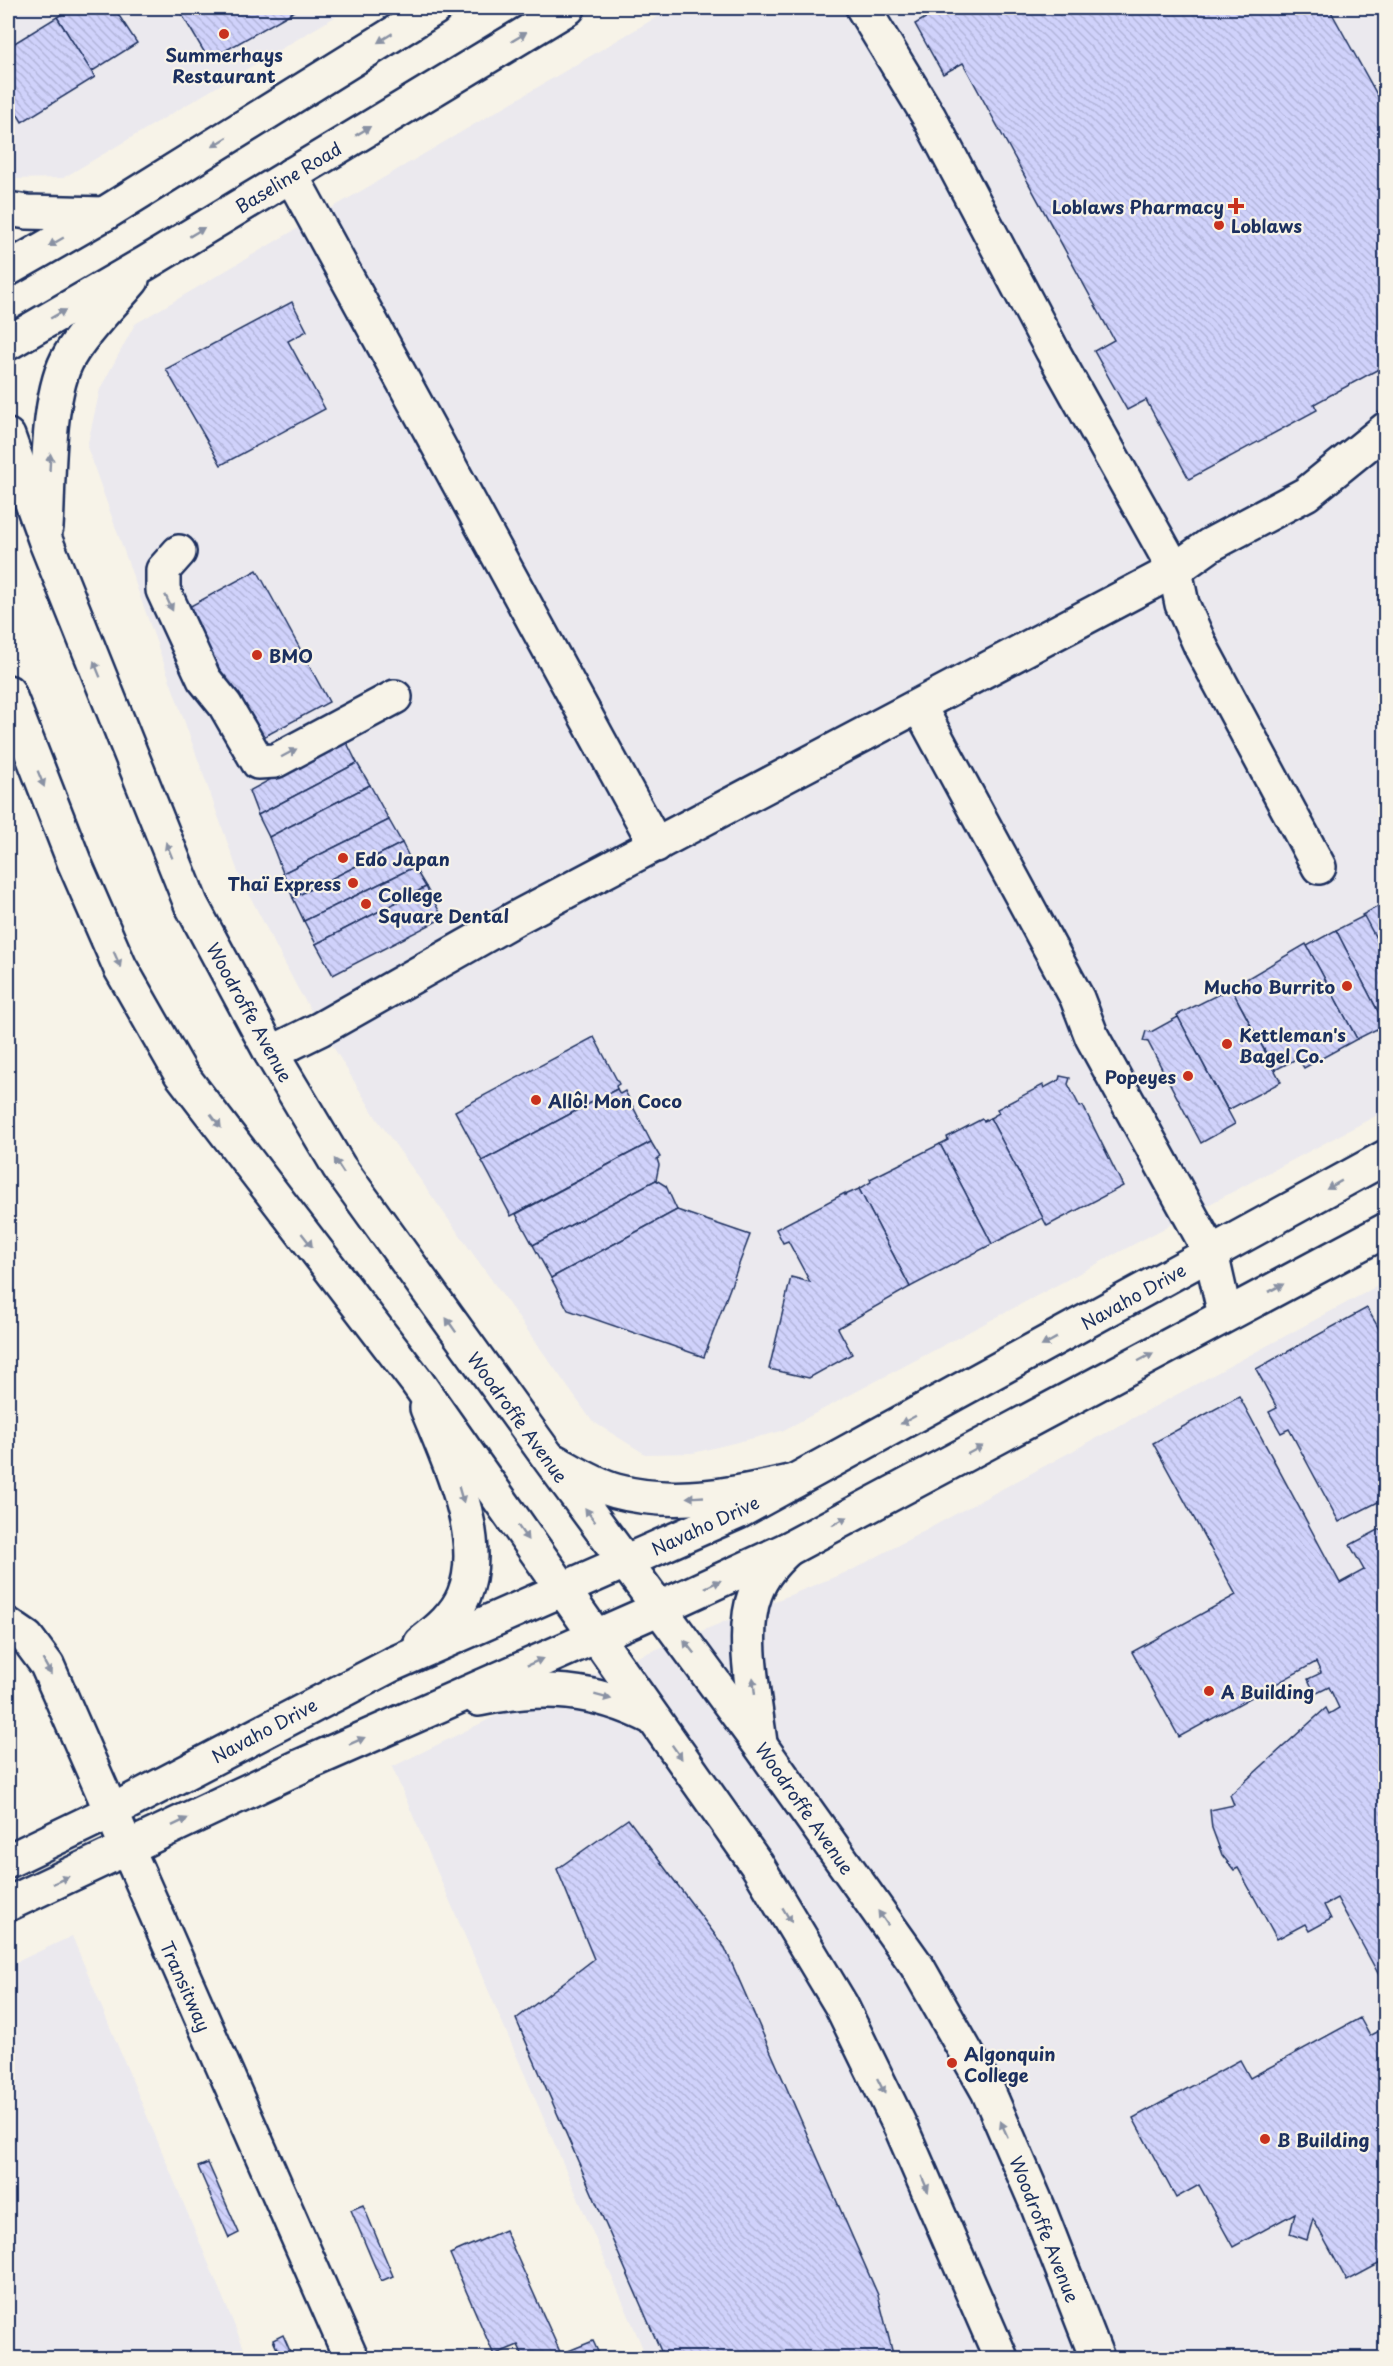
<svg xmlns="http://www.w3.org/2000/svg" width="1393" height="2366" font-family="'Playpen Sans',sans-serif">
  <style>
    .built { fill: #ebe9ee }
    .building { fill: url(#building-back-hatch); stroke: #1b2f5e; stroke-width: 1.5 }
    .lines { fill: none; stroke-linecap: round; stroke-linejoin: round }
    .minor-casing { stroke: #1b2f5e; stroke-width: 38 }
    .major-casing { stroke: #1b2f5e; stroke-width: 38 }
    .minor { stroke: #f7f3e8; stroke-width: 33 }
    .major { stroke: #f7f3e8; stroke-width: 33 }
    .oneway { fill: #8991a3 }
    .poi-dot { fill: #c8321e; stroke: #f7f3e8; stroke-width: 2 }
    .labels { text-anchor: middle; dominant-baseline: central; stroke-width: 4.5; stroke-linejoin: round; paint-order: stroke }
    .poi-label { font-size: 18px; font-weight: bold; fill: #1b2f5e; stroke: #f7f3e8; text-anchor: start }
    .street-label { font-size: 18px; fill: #1b2f5e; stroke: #f7f3e8 }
  </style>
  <defs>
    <pattern id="building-back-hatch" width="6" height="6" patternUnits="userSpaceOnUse" patternTransform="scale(1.5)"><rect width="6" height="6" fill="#d0d2fb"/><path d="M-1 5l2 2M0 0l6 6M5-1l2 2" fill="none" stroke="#b2b5da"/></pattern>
  </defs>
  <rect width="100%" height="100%" fill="#f7f3e8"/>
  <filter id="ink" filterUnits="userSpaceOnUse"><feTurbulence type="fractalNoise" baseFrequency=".0167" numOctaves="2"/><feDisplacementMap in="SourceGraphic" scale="12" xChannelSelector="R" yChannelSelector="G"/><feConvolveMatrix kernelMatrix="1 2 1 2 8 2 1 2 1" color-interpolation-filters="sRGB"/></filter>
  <g filter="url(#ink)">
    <!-- built -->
    <g class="built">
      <path d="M8,8H350L63,178L8,179Z"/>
      <path d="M672,8H1385V1111L782,1431L693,1453L645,1454L592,1421L377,1119L298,989L239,875L87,447L100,389L135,324Z"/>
      <path d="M1385,1282V2358H647L392,1767L514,1707L854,1569Z"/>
      <path d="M72,1936L248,2358H8V1966Z"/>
    </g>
    <!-- building -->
    <g class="building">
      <path d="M72,8H114L137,43L91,72L57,17Z"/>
      <path d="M178,8H300L209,60Z"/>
      <path d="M934,8H1329L1386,111V365L1314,404L1317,410L1189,479L1146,400L1127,410L1094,351L1114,340L963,63L943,74L915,24L936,12Z"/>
      <path d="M57,17L95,77L22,122L8,98V47Z"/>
      <path d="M292,302L307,331L288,341L325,409L221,465L166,369Z"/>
      <path d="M257,570L329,702L256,741L185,609Z"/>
      <path d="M345,739L357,763L258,815L249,791Z"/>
      <path d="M357,763L370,785L269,837L258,815Z"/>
      <path d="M370,785L389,820L283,873L269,837Z"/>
      <path d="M389,820L402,843L293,898L283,873Z"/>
      <path d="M402,843L414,867L304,921L293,898Z"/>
      <path d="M414,867L426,887L316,944L304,921Z"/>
      <path d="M426,887L443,918L333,975L316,944Z"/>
      <path d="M1386,902V957L1362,915Z"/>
      <path d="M1364,916L1386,957L1385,1025L1336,930Z"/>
      <path d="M1336,930L1385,1025L1357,1039L1307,946Z"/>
      <path d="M1306,944L1357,1039L1304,1068L1298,1058L1275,1070L1231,988Z"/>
      <path d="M1231,988L1281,1082L1228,1110L1177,1015Z"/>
      <path d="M1178,1017L1235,1124L1201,1143L1148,1042L1143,1041L1146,1031L1151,1032Z"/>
      <path d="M594,1037L619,1084L616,1086L617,1089L482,1161L455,1111Z"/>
      <path d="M1060,1076L1070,1078L1068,1084L1080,1107L1083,1106L1123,1186L1047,1226L990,1118L999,1113L997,1109L1043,1085L1044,1088L1059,1080Z"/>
      <path d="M617,1089L620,1094L625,1091L651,1142L511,1216L482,1161Z"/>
      <path d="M990,1118L1043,1218L992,1244L940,1144L948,1140L947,1137L982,1119L984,1121Z"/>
      <path d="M651,1142L660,1157L657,1159L659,1165L656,1180L533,1245L516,1214Z"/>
      <path d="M940,1144L992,1244L910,1287L859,1189L871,1182L870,1179Z"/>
      <path d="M656,1180L666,1186L677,1210L551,1278L533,1245Z"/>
      <path d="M859,1189L910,1287L838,1328L852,1354L809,1378L769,1369L791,1277L810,1282L788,1241L783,1243L776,1229L845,1193V1195Z"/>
      <path d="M677,1210L750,1235L704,1357L568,1310L551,1278Z"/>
      <path d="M1367,1308L1386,1341V1498L1339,1522L1289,1429L1281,1433L1269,1412L1277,1408L1256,1369Z"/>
      <path d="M1239,1396L1340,1583L1364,1570L1350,1545L1386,1526V1988L1337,1898L1324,1905L1331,1919L1309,1931L1305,1924L1277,1939L1238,1868L1234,1870L1222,1855L1212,1828L1210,1810L1234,1805L1230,1795L1326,1708L1329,1714L1339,1708L1329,1687L1315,1694L1308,1679L1321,1673L1316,1662L1179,1737L1132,1652L1236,1595L1153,1443Z"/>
      <path d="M628,1819L725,1948L878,2295L894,2358H664L516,2019L594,1959L557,1869Z"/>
      <path d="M1360,2018L1370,2036L1386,2027V2260L1347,2281L1313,2219L1307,2240L1290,2234L1295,2213L1233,2247L1199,2185L1176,2198L1133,2118L1240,2060L1250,2078Z"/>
      <path d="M208,2163L239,2233L229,2238L198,2167Z"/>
      <path d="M363,2205L393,2276L381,2281L351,2210Z"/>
      <path d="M505,2230L561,2354L593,2341L601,2358H524L518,2345L494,2355L450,2254Z"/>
      <path d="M283,2335L293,2358H281L273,2340Z"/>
    </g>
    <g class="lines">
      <!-- minor casing -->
      <g class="minor-casing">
        <g id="minor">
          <path d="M863,8L929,117L1052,350L1175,570L1182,604L1202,649L1319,867"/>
          <path d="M291,175L656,845"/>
          <path d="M179,552L163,570V590L204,679L225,705L258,762L275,761L395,697"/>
          <path d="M919,706L1077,998L1092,1037L1211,1253L1225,1315"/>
          <path d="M271,1053L320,1029L516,918L1175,570L1210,545L1306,494L1386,429"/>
          <path d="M8,1625L27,1638L47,1665L351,2358"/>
          <path d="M421,1643C438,1630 456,1615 464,1595C487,1539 448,1460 427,1408"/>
          <path d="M479,1699C542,1685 594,1688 653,1718"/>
          <path d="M8,1861L112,1811L393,1664L738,1512L1386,1157"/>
          <path d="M8,1904L301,1766L660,1608L788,1549L1386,1230"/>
        </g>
      </g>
      <!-- major casing -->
      <g class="major-casing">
        <g id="major">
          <path d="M8,209L27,212L104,214"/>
          <path d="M8,269L104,214L435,8"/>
          <path d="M8,343L146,263L568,8"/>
          <path d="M8,436L46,542L191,904L271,1053L339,1167L548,1457L760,1745L917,1966L988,2091L1038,2207L1097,2358"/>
          <path d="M46,527C49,482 46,393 70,355C86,328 112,304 132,280"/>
          <path d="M8,692L75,864L120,967L181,1074L417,1382L757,1865L841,2005L902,2130L1001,2358"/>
          <path d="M554,1461C574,1472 594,1485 616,1491C674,1507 737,1494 794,1481"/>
          <path d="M760,1743C755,1700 740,1634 755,1594C762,1575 774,1562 788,1549"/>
        </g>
      </g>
      <!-- minor -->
      <use href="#minor" class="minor"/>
      <!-- major -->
      <use href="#major" class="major"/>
    </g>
    <!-- one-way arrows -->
    <defs><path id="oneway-solid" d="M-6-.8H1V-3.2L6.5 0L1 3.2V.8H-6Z" transform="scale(1.5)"/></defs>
    <g class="oneway">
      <use href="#oneway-solid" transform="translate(519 37) rotate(-31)"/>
      <use href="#oneway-solid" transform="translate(385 38) rotate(148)"/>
      <use href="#oneway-solid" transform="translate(363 131) rotate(-31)"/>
      <use href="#oneway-solid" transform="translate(220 142) rotate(148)"/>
      <use href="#oneway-solid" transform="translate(197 232) rotate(-31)"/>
      <use href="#oneway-solid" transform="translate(56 242) rotate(150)"/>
      <use href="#oneway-solid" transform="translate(58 314) rotate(-30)"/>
      <use href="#oneway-solid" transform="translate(50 462) rotate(-87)"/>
      <use href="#oneway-solid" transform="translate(169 603) rotate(65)"/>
      <use href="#oneway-solid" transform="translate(97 669) rotate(-112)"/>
      <use href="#oneway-solid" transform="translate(289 753) rotate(-28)"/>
      <use href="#oneway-solid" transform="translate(41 779) rotate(68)"/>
      <use href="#oneway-solid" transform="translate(169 850) rotate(-112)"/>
      <use href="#oneway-solid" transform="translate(117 959) rotate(66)"/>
      <use href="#oneway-solid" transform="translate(216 1121) rotate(53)"/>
      <use href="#oneway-solid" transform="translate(339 1166) rotate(-123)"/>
      <use href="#oneway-solid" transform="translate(1334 1185) rotate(151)"/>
      <use href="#oneway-solid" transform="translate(307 1240) rotate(52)"/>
      <use href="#oneway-solid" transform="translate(1276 1288) rotate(-28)"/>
      <use href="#oneway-solid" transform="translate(451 1325) rotate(-125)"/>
      <use href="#oneway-solid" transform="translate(1049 1342) rotate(151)"/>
      <use href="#oneway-solid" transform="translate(1146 1357) rotate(-28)"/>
      <use href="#oneway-solid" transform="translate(908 1420) rotate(152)"/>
      <use href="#oneway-solid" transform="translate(975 1450) rotate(-28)"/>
      <use href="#oneway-solid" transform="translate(461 1495) rotate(74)"/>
      <use href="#oneway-solid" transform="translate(695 1497) rotate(177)"/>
      <use href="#oneway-solid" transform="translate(590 1515) rotate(-126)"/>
      <use href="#oneway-solid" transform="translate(840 1521) rotate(-28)"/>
      <use href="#oneway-solid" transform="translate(523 1533) rotate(55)"/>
      <use href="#oneway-solid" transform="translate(713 1584) rotate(-25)"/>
      <use href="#oneway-solid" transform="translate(689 1647) rotate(-128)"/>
      <use href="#oneway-solid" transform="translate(535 1662) rotate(-24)"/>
      <use href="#oneway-solid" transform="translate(47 1667) rotate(61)"/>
      <use href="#oneway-solid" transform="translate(754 1686) rotate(-96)"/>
      <use href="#oneway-solid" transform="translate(603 1697) rotate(15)"/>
      <use href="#oneway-solid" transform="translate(357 1741) rotate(-24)"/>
      <use href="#oneway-solid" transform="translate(677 1752) rotate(55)"/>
      <use href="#oneway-solid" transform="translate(180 1822) rotate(-26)"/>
      <use href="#oneway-solid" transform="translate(61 1880) rotate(-25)"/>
      <use href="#oneway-solid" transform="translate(787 1915) rotate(59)"/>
      <use href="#oneway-solid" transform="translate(883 1918) rotate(-125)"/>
      <use href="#oneway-solid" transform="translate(881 2086) rotate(64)"/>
      <use href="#oneway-solid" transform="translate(1004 2129) rotate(-114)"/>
      <use href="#oneway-solid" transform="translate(925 2184) rotate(67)"/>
    </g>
  </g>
  <!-- markers -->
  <g class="poi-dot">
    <circle cx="224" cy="34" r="6"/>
    <path d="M1233 197h6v6h6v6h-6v6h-6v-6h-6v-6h6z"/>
    <circle cx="1219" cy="225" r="6"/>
    <circle cx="257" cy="655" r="6"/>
    <circle cx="343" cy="858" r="6"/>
    <circle cx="353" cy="883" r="6"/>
    <circle cx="366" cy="904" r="6"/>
    <circle cx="1347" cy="986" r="6"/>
    <circle cx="1227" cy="1044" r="6"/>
    <circle cx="1188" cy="1076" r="6"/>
    <circle cx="536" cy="1100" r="6"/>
    <circle cx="1209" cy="1691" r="6"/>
    <circle cx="952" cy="2063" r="6"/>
    <circle cx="1265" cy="2139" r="6"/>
  </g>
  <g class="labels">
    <!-- poi labels -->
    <g class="poi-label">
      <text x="224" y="54" text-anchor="middle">Summerhays<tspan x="224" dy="21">Restaurant</tspan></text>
      <text x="1224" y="206" text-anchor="end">Loblaws Pharmacy</text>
      <text x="1231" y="225">Loblaws</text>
      <text x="269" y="655">BMO</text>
      <text x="355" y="858">Edo Japan</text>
      <text x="341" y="883" text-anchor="end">Thaï Express</text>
      <text x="378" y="894">College<tspan x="378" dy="21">Square Dental</tspan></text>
      <text x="1335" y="986" text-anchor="end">Mucho Burrito</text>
      <text x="1239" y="1034">Kettleman's<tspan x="1239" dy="21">Bagel Co.</tspan></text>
      <text x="1176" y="1076" text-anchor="end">Popeyes</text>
      <text x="548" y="1100">Allô! Mon Coco</text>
      <text x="1221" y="1691">A Building</text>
      <text x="964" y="2053">Algonquin<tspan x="964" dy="21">College</tspan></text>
      <text x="1277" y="2139">B Building</text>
    </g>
    <!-- street labels -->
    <g class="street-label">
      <text transform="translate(288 177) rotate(-31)">Baseline Road</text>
      <text transform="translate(250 1012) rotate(61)">Woodroffe Avenue</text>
      <text transform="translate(1133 1296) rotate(-29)">Navaho Drive</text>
      <text transform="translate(518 1417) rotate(54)">Woodroffe Avenue</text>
      <text transform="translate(705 1525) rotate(-25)">Navaho Drive</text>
      <text transform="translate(264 1730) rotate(-28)">Navaho Drive</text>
      <text transform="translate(805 1808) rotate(55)">Woodroffe Avenue</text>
      <text transform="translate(186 1986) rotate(66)">Transitway</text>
      <text transform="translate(1045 2229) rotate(68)">Woodroffe Avenue</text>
    </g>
  </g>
  <!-- margin -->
  <rect width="1393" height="2366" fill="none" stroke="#f7f3e8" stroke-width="30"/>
  <rect x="15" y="15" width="1363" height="2336" fill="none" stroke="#1b2f5e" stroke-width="2" filter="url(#ink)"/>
</svg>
